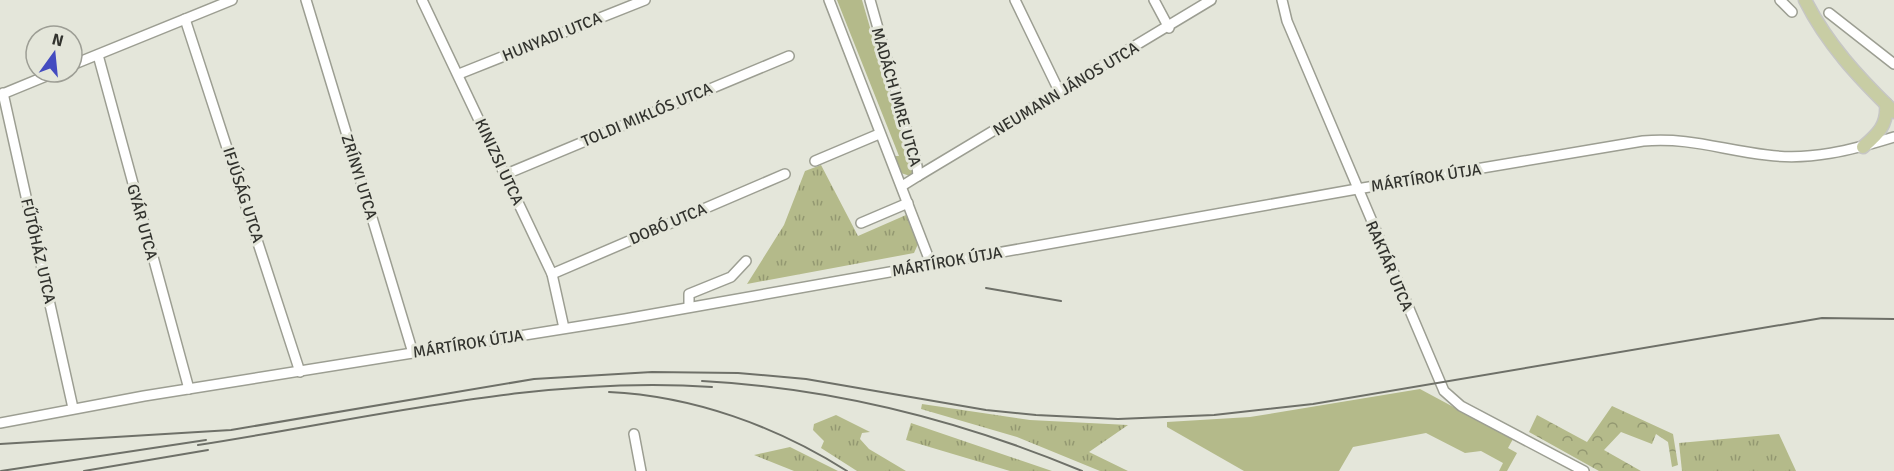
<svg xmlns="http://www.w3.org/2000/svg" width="1894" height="471" font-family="Signika,sans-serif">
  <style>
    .grass { fill: url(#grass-tufts) }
    .forest { fill: url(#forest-crowns) }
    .green { fill: #b4ba8a }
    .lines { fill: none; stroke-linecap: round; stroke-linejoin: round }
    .minor-casing { stroke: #9c9e92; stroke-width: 12 }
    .major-casing { stroke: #c6c6c4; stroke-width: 15 }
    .minor { stroke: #fff; stroke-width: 9 }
    .major { stroke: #c8cda4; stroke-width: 12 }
    .rail { stroke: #6e7068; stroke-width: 2 }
    .labels { text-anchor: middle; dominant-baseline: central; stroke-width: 6; stroke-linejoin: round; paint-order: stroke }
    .street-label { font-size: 16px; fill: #32332e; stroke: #e4e6da }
  </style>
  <defs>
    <pattern id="grass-tufts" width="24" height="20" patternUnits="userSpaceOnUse" patternTransform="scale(1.5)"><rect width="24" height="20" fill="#b4ba8a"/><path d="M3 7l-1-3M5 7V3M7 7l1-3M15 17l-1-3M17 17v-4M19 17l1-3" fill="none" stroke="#939871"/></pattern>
    <pattern id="forest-crowns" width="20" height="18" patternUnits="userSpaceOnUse" patternTransform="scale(1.5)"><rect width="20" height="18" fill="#b4ba8a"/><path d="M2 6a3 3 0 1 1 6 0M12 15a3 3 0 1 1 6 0" fill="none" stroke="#939871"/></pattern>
  </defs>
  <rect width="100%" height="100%" fill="#e4e6da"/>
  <!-- grass -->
  <g class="grass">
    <path d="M821,165L858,236L906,215L918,244L914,253L747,284L784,225L805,171Z"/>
    <path d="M922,404L1030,420L1128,425L1089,452L1128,471H1100L1017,437L921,409Z"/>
    <path d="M836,415L870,432L862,433L860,439L869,449L906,471H857L821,448L824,441L813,430L814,424Z"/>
    <path d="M911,423L1052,471H1010L906,440Z"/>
    <path d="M1779,434L1796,471H1682L1679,443Z"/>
    <path d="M790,447L838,471H794L754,455Z"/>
  </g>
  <!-- forest -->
  <path class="forest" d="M1612,406L1673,434L1678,465L1672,467L1668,442L1656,434L1652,444L1621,432L1604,450L1641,471H1599L1529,432L1537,415L1587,442Z"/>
  <!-- green -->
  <g class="green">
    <path d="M837,0H862L898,124C916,136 916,157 913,177L901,173L895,156H899Z"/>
    <path d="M1420,389L1513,439L1508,448L1517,453L1507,471H1499L1503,463L1481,451L1465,453L1426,433L1353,447L1339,471H1244L1167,427V422L1250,417Z"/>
  </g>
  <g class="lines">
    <!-- minor casing -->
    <g class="minor-casing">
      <g id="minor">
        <path d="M306,0L413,353"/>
        <path d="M422,0L552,274L564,328"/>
        <path d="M829,0L931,264"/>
        <path d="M870,0L917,166L918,176L902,186"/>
        <path d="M1015,0L1060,93"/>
        <path d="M1154,0L1169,28"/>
        <path d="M1282,0L1287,21L1444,391L1461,406L1584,471"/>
        <path d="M1780,0L1792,12"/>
        <path d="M1829,13L1894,64"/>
        <path d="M185,19L300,372"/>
        <path d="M98,55L189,389"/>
        <path d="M72,65L232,0"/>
        <path d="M459,74L645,0"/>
        <path d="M3,93L73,408"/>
        <path d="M0,95L56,72"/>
        <path d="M815,161L879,134"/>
        <path d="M504,175L789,56"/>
        <path d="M918,176L1211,0"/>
        <path d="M861,223L908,203"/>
        <path d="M552,274L785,174"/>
        <path d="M689,307V294L731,277L746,261"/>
        <path d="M0,423L144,396L625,319L1357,189L1643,141C1690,137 1722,150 1767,155C1810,161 1852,150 1894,137"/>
        <path d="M634,434L641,471"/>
      </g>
    </g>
    <!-- major casing -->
    <g class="major-casing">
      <g id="major">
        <path d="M1805,0C1827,44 1859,78 1894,112"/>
        <path d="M1863,147C1878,134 1888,125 1886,104"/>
      </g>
    </g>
    <!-- minor -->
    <use href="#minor" class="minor"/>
    <!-- major -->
    <use href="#major" class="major"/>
    <!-- rail -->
    <g class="rail">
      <path d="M986,288L1061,301"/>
      <path d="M702,381C834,388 960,420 1082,471"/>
      <path d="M609,392C693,396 776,426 847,471"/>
      <path d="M0,444L231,430L534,379L652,372L738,373L806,379L986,410L1036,415L1118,419L1214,415L1313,404L1822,318L1894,319"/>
      <path d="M198,445C367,419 539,375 712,387"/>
      <path d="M1,471L206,440"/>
      <path d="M84,471L208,450"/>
    </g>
  </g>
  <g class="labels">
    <!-- street labels -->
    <g class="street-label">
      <text transform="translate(552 37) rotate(-22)">HUNYADI UTCA</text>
      <text transform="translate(1066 89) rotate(-31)">NEUMANN JÁNOS UTCA</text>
      <text transform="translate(896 97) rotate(74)">MADÁCH IMRE UTCA</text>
      <text transform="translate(647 115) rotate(-23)">TOLDI MIKLÓS UTCA</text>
      <text transform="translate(499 162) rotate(65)">KINIZSI UTCA</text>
      <text transform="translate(359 177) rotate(73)">ZRÍNYI UTCA</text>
      <text transform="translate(1426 178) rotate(-9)">MÁRTÍROK ÚTJA</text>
      <text transform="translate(243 195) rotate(72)">IFJÚSÁG UTCA</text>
      <text transform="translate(142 222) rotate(75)">GYÁR UTCA</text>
      <text transform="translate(668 224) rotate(-23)">DOBÓ UTCA</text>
      <text transform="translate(38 251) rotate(77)">FŰTŐHÁZ UTCA</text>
      <text transform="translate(947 262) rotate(-10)">MÁRTÍROK ÚTJA</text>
      <text transform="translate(1389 266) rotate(67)">RAKTÁR UTCA</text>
      <text transform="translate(468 344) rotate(-9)">MÁRTÍROK ÚTJA</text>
    </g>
  </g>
  <!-- north arrow -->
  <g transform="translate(54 54) rotate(15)"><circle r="28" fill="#e4e6da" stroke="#9d9e95" stroke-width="1.5"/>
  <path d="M0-4.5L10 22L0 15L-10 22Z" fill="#434bc0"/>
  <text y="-9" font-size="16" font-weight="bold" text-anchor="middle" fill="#32332e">N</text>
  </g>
</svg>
